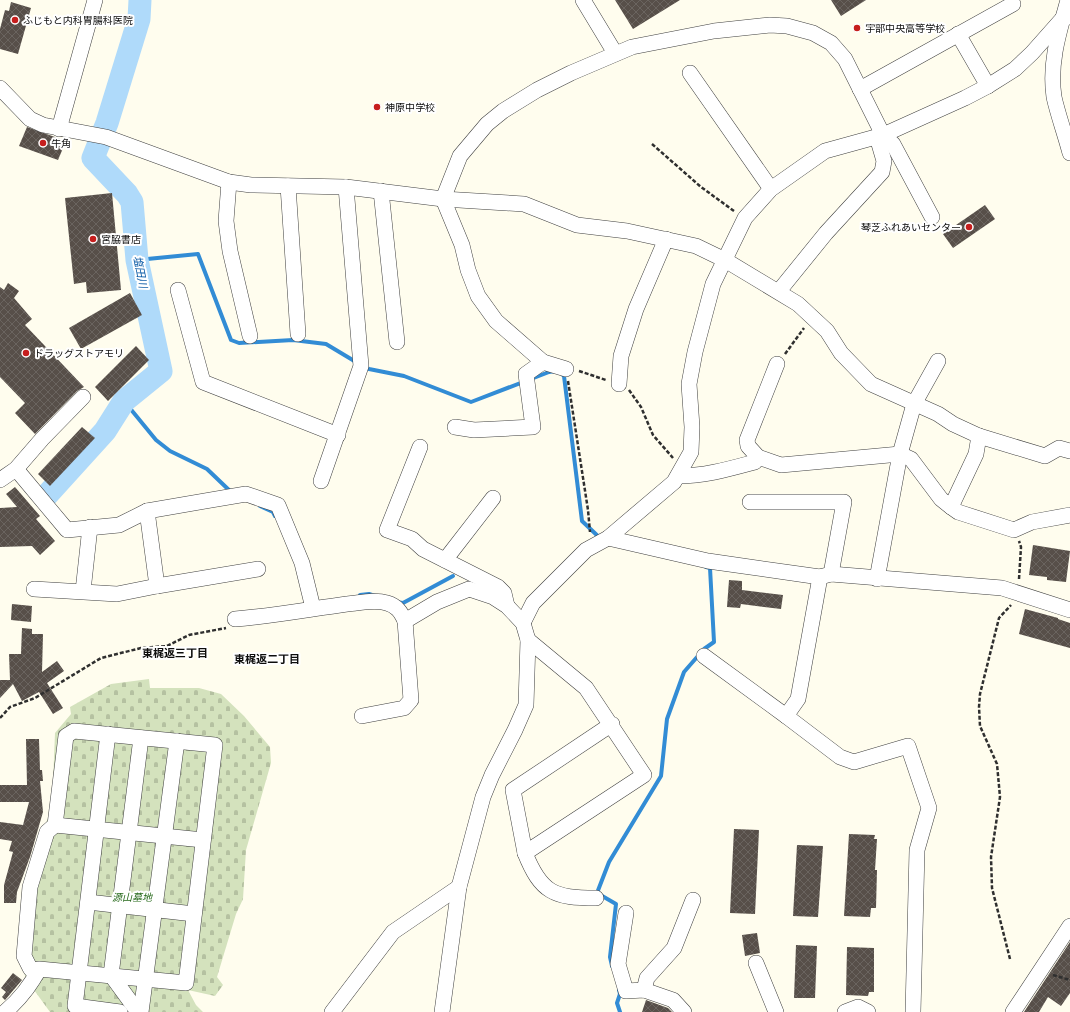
<svg xmlns="http://www.w3.org/2000/svg" width="1070" height="1012" font-family="'Source Serif 4','Noto Sans JP',serif">
  <style>
    .cemetery { fill: url(#cemetery-stones) }
    .lines { fill: none; stroke-linecap: round; stroke-linejoin: round }
    .stream { stroke: #328cd5; stroke-width: 4 }
    .river { stroke: #afdafa; stroke-width: 23 }
    .building { fill: url(#building-cross-hatch) }
    .minor-casing { stroke: #404040; stroke-width: 16 }
    .path { stroke: #2f2f2f; stroke-width: 2.5; stroke-dasharray: 4 2; stroke-linecap: butt }
    .minor { stroke: #fff; stroke-width: 15 }
    .poi-dot { fill: #c61e1d; stroke: #fff; stroke-width: 1.5 }
    .labels { text-anchor: middle; dominant-baseline: central; stroke-width: 4; stroke-linejoin: round; paint-order: stroke }
    .poi-label { font-size: 10px; fill: #0d0d0d; stroke: #fff; text-anchor: start }
    .park-label { font-size: 10px; font-style: italic; fill: #26691a; stroke: #fff }
    .water-label { font-size: 11px; font-style: italic; fill: #0f5da7; stroke: #fff }
    .neighbourhood-label { font-size: 11px; font-weight: bold; fill: #0d0d0d; stroke: #fff }
  </style>
  <defs>
    <pattern id="cemetery-stones" width="16" height="16" patternUnits="userSpaceOnUse"><rect width="16" height="16" fill="#d4e2bd"/><path d="M2 7V4a2 2 0 0 1 4 0v3zM10 15v-3a2 2 0 0 1 4 0v3z" fill="#b5c1a1"/></pattern>
    <pattern id="building-cross-hatch" width="8" height="8" patternUnits="userSpaceOnUse"><rect width="8" height="8" fill="#574f49"/><path d="M0 0l8 8M0 8l8-8" fill="none" stroke="#6a645f"/></pattern>
  </defs>
  <rect width="100%" height="100%" fill="#fffdee"/>
  <!-- cemetery -->
  <path class="cemetery" d="M149,679L150,688H199L221,694L244,716L270,747L271,763L246,850L243,899L236,914L217,977L223,985L215,996L188,990L196,1005L203,1012H50L26,979L20,959L46,823L52,808L55,733L71,714L70,707L111,684Z"/>
  <g class="lines">
    <!-- stream -->
    <g class="stream">
      <path d="M137,260L198,254L231,340L239,343L293,340L326,344L356,362"/>
      <path d="M364,366L369,369L404,376L471,402L549,372L555,371"/>
      <path d="M561,373L564,376L582,521L601,539"/>
      <path d="M124,401L156,440L170,451L207,469L230,491"/>
      <path d="M260,506L273,512L275,516"/>
      <path d="M360,595L369,594L375,596"/>
      <path d="M396,602L403,603L453,576"/>
      <path d="M612,966L610,957L616,904L597,893L609,862L661,776L667,719L684,672L704,649L714,642L710,568L706,567"/>
      <path d="M619,990L620,994L617,1003L620,1012"/>
    </g>
    <!-- river -->
    <path class="river" d="M47,495L105,431L124,401L161,371L137,260L132,202L127,194L93,158L107,123L139,19L140,0"/>
  </g>
  <!-- building -->
  <g class="building">
    <path d="M615,0H680L633,29Z"/>
    <path d="M831,0H866L841,16Z"/>
    <path d="M11,2L31,8L18,54L0,49V29L5,10L9,11Z"/>
    <path d="M27,127L66,141L58,160L19,146Z"/>
    <path d="M112,193L121,290L87,293L86,282L74,284L65,198Z"/>
    <path d="M985,205L995,219L953,248L943,234Z"/>
    <path d="M8,283L19,291L14,298L32,319L25,325L84,387L77,391L35,434L15,413L25,403L0,377V287L4,290Z"/>
    <path d="M130,293L142,315L81,349L69,328Z"/>
    <path d="M136,346L149,360L108,401L95,387Z"/>
    <path d="M82,427L95,438L50,486L38,474Z"/>
    <path d="M15,487L40,516L36,519L55,541L40,555L32,546L0,547V508L17,507L6,494Z"/>
    <path d="M1033,545L1070,551L1066,582L1047,580V577L1029,575Z"/>
    <path d="M729,580L742,581V590L783,595L781,609L741,604L740,608L727,607Z"/>
    <path d="M12,604L32,606L31,622L11,620Z"/>
    <path d="M1025,609L1058,618V619L1070,623V648L1019,634Z"/>
    <path d="M22,628L32,629V634H43L42,672L57,661L64,671L47,683L63,708L53,714L39,692L22,701L13,684L0,698V680H10L9,654H21Z"/>
    <path d="M26,739H39L40,770H42L43,781H40L43,812L30,857L17,892L16,903H4V885L13,852L9,851L12,841L0,839V822L23,825L29,802H0V785H27Z"/>
    <path d="M734,829L759,830L755,914L730,913Z"/>
    <path d="M849,834L875,835L874,839H877L875,870H877L876,908H871L870,917L844,916Z"/>
    <path d="M797,845L823,846L818,917L793,916Z"/>
    <path d="M757,933L760,953L745,956L742,935Z"/>
    <path d="M1070,942V993L1061,1006L1048,997L1039,1012H1024Z"/>
    <path d="M796,945L817,946L815,998H794Z"/>
    <path d="M847,947L874,948V992H869L868,996L846,995Z"/>
    <path d="M13,973L22,980L5,1000L2,997L6,992L1,988Z"/>
    <path d="M646,1000L668,1008L672,1012H642Z"/>
  </g>
  <g class="lines">
    <!-- minor casing -->
    <g class="minor-casing">
      <g id="minor">
        <path d="M583,0L615,53"/>
        <path d="M1068,0C1059,32 1049,63 1054,97C1058,115 1065,134 1070,153"/>
        <path d="M958,34L988,86"/>
        <path d="M690,73L771,189"/>
        <path d="M0,88L30,119L43,125L106,137L229,182L251,185L346,187L443,199L524,204L577,225L627,231L696,246L725,260L798,304L827,331L841,353L871,384L938,414L953,424L979,436L1045,456L1059,448L1070,451"/>
        <path d="M860,89L1013,4"/>
        <path d="M59,129L95,0"/>
        <path d="M229,182L226,221L230,251L250,336"/>
        <path d="M288,186L298,334"/>
        <path d="M381,191L397,342"/>
        <path d="M178,290L203,382L338,435"/>
        <path d="M779,291L826,233L882,172L884,161L877,137"/>
        <path d="M566,369L543,362L496,321L478,296L468,270L462,245L443,199L460,156L487,124L503,111L537,90L571,73L632,47L714,31L770,25L787,26L813,33L831,43L845,59L883,135L893,144L932,217"/>
        <path d="M619,384L621,356L636,309L666,239"/>
        <path d="M455,427L474,430L533,427L526,374L543,362"/>
        <path d="M420,447L387,530L412,539L423,549L498,587L504,593L507,606"/>
        <path d="M758,457L748,446L747,440L777,364"/>
        <path d="M16,469L42,439L83,397"/>
        <path d="M678,476C705,476 729,469 755,462L758,457L781,465L900,454L911,459L941,499L951,507L958,512L1014,530L1032,522L1070,515"/>
        <path d="M0,480L16,469L67,530L119,525L147,511L246,494L278,505L302,563L313,608"/>
        <path d="M321,481L361,366L346,187"/>
        <path d="M750,502H844L831,574"/>
        <path d="M951,507L976,454L979,436"/>
        <path d="M147,511L157,586"/>
        <path d="M608,538L708,561L820,577L831,574L1002,588L1070,610"/>
        <path d="M445,560L493,498"/>
        <path d="M820,577L798,699L786,716L840,757L854,762L908,746L929,808L917,850L913,1012"/>
        <path d="M877,579L900,454L914,404L938,361"/>
        <path d="M34,589L117,594L157,586L258,569"/>
        <path d="M83,591L90,527"/>
        <path d="M235,619C273,616 310,609 347,604C360,603 374,599 387,603C397,606 401,612 405,621L437,602L469,589L493,597L507,606L523,623L528,640L526,705L515,730L492,775L483,797L459,887L442,1012"/>
        <path d="M523,623L533,603L586,550L608,538L674,482L691,452L692,427L689,384L695,352L713,284L745,218L771,189L825,151L883,135L965,98L988,86L1015,69L1032,53L1063,18L1070,17"/>
        <path d="M528,640L586,688L644,775L525,853L513,790L612,724"/>
        <path d="M704,656L786,716"/>
        <path d="M362,716L404,708L411,700L405,621"/>
        <path d="M108,734L75,1006L120,1012"/>
        <path d="M55,825L203,840"/>
        <path d="M525,853C541,893 554,898 596,898"/>
        <path d="M88,902L194,914"/>
        <path d="M626,913L618,964L626,991L644,990L673,1000L684,1012"/>
        <path d="M756,963L776,1012"/>
        <path d="M644,990L647,978L674,948L693,900"/>
        <path d="M5,1012C20,999 30,987 39,969L186,983L215,745L74,731L66,736L55,825L47,832L30,887L24,956L30,968L36,975"/>
        <path d="M138,1012L111,975L141,738"/>
        <path d="M141,1012L177,741"/>
        <path d="M332,1012L393,932L459,887"/>
        <path d="M845,1012L858,1007L868,1012"/>
        <path d="M1013,1012L1070,926"/>
      </g>
    </g>
    <!-- path -->
    <g class="path">
      <path d="M652,144L701,187L734,211"/>
      <path d="M785,354L804,328"/>
      <path d="M579,371L606,380"/>
      <path d="M568,381L588,510L590,532"/>
      <path d="M629,390L641,407L653,435L673,458"/>
      <path d="M1019,579L1021,547L1019,541"/>
      <path d="M0,718L10,707L35,698L101,658L141,648L167,646L189,635L226,628"/>
      <path d="M1010,959L992,888L991,857L1000,797L997,764L980,726L979,707L980,694L999,618L1011,605"/>
      <path d="M1053,975L1070,980"/>
    </g>
    <!-- minor -->
    <use href="#minor" class="minor"/>
  </g>
  <!-- markers -->
  <g class="poi-dot">
    <circle cx="15" cy="20" r="4"/>
    <circle cx="857" cy="28" r="4"/>
    <circle cx="377" cy="107" r="4"/>
    <circle cx="43" cy="143" r="4"/>
    <circle cx="969" cy="227" r="4"/>
    <circle cx="93" cy="239" r="4"/>
    <circle cx="26" cy="353" r="4"/>
  </g>
  <g class="labels">
    <!-- poi labels -->
    <g class="poi-label">
      <text x="23" y="20">ふじもと内科胃腸科医院</text>
      <text x="865" y="28">宇部中央高等学校</text>
      <text x="385" y="107">神原中学校</text>
      <text x="51" y="143">牛角</text>
      <text x="961" y="227" text-anchor="end">琴芝ふれあいセンター</text>
      <text x="101" y="239">宮脇書店</text>
      <text x="34" y="353">ドラッグストアモリ</text>
    </g>
    <!-- park labels -->
    <g class="park-label">
      <text x="132" y="897">源山墓地</text>
    </g>
    <!-- water labels -->
    <g class="water-label">
      <text transform="translate(140 272) rotate(79)">塩田川</text>
    </g>
    <!-- neighbourhood labels -->
    <g class="neighbourhood-label">
      <text x="175" y="653">東梶返三丁目</text>
      <text x="267" y="659">東梶返二丁目</text>
    </g>
  </g>
</svg>
